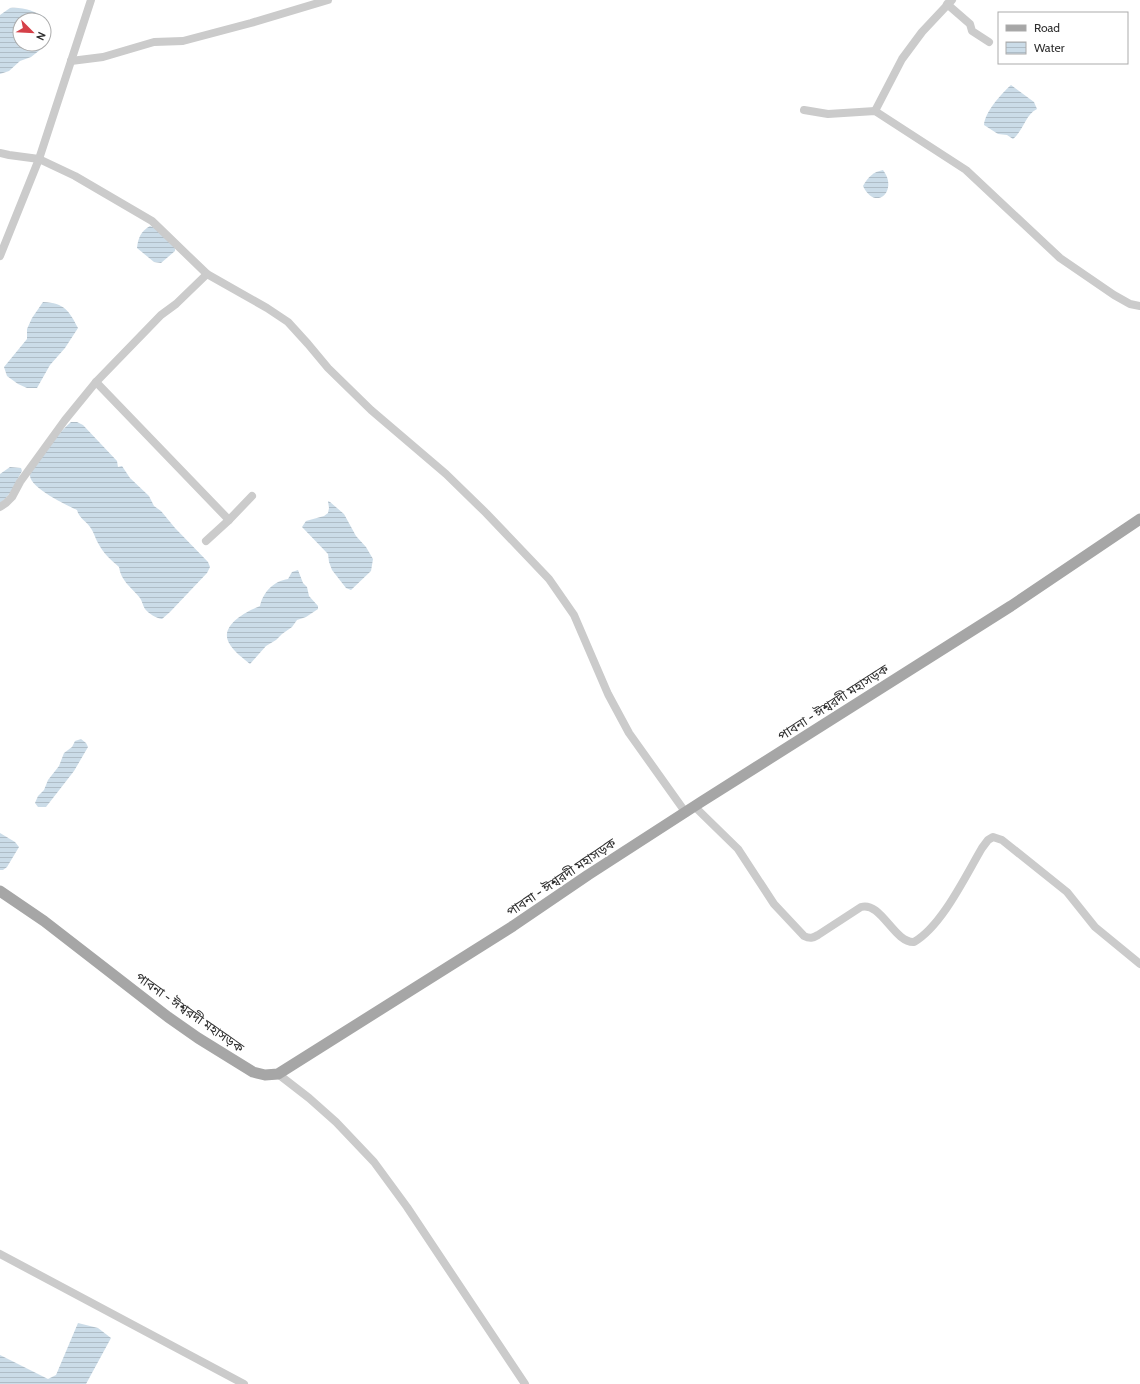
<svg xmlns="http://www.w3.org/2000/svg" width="1140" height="1384" font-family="Cabin,'Noto Sans Bengali',sans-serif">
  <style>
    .water { fill: url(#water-rules) }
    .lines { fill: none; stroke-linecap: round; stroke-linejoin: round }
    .minor { stroke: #cbcbcb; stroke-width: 8 }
    .major { stroke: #a6a6a6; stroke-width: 11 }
    .labels { text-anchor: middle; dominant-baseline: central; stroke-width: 4; stroke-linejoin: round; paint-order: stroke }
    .street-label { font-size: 13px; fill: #2e2e2e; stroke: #fff }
  </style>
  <defs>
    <pattern id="water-rules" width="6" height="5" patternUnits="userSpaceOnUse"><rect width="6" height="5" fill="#cbdce8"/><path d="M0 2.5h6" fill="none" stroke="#afbdc7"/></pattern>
  </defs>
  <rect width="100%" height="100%" fill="#fff"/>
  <!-- water -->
  <g class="water">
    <path d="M10,8C24,7 33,11 45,17C49,25 48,34 44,42V20H20V44H43L40,50L31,57L20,61L9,71L0,74V15Z"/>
    <path d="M1011,85L1034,102L1037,109C1025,115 1024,130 1013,139L1007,135L998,134L984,125C985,112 1001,94 1011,85Z"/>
    <path d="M883,170C899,191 875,212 863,186C868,177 873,172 883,170Z"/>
    <path d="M150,226L155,228L175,248V251L161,263L154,262L137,248C138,238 141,231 150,226Z"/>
    <path d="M43,302C65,303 69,311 78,328L65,348L50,365L37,388H27L18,384L7,376L4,367L27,339V329L32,318Z"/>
    <path d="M71,422H77L83,425L117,461L118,467L122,466L130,478L149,496L154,506L161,511L175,528L208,562L210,567L207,573L170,612L162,619C156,618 149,614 145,609C143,606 142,601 140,598C131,587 121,581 119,567C111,560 103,553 98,543C95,538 94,532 90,527C85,520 79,518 77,510C66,505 31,488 30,476C29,465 62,430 71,422Z"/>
    <path d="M10,467L21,468L22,471C16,482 10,497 0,503V474Z"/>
    <path d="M328,501L330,502L344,514L356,536L366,547L373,559L371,571L351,590L346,588L332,570L329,562L328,554L302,527L306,521L324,516L328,513L329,508Z"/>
    <path d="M298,570L303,583L307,587L309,596L318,606V609L306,617L297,620L292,627L282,634L276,640L266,646L250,664C243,658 234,652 229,643C219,625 247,611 260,606C263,592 274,581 288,579L292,572Z"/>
    <path d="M81,739L86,743L88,747L74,771L46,807H38L35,803L38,796L44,790L48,780L59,766L64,753L72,747L75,741Z"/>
    <path d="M0,833L15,842L19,847L7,867L3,870H0Z"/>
    <path d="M78,1323L98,1328L111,1338L86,1384H0V1355L48,1379L56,1375Z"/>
  </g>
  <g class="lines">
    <!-- minor -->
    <g class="minor">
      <path d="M947,4L970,24L972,31L989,42"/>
      <path d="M71,61L103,57L154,42L183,41L251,23L328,0"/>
      <path d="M804,110L828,114L875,111L966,170L1060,258L1114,295L1130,304L1140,306"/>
      <path d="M875,111L902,59L922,32L952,0"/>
      <path d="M0,153L9,155L39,159L75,176L152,221L207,274L267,308L288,322L308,344L328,368L371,410L446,474L486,513L549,579L574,615L608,694L629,733L686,813"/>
      <path d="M0,256L39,159L91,0"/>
      <path d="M96,382L229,520L252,496"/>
      <path d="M0,507L6,503L12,497L20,482L65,420L96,382L161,315L176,304L207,274"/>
      <path d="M206,541L229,520"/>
      <path d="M695,807L738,849L774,904L804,936C810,939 813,938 818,935L861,907C881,901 894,943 914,942C942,926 966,875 982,848L988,840L993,837L1002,840L1067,892L1095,927L1140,964"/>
      <path d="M278,1074L309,1098L336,1122L374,1162L407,1207L525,1384"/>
      <path d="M0,1254L244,1384"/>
    </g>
    <!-- major -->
    <path class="major" d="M0,891L44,921L168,1017L198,1038L253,1072L265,1075L278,1074L513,926L588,875L701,802L1011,606L1140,519"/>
  </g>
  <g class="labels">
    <!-- street labels -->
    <g class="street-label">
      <text transform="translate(833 702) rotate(-33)">পাবনা - ঈশ্বরদী মহাসড়ক</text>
      <text transform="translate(561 877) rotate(-34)">পাবনা - ঈশ্বরদী মহাসড়ক</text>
      <text transform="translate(190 1012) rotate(35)">পাবনা - ঈশ্বরদী মহাসড়ক</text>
    </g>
  </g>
  <!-- legend -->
  <rect x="998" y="12" width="130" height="52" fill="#ffffff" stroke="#ababab"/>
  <rect x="1006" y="25" width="20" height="6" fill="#a6a6a6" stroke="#ababab"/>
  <text x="1034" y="32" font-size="12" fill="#2e2e2e">Road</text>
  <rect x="1006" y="42" width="20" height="12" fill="url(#water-rules)" stroke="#ababab"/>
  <text x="1034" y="52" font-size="12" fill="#2e2e2e">Water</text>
  <!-- north arrow -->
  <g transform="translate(32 32) rotate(114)"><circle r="19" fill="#ffffff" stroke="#ababab"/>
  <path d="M0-3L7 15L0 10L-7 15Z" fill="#d54048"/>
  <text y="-6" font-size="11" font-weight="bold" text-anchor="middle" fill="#2e2e2e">N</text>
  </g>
</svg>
